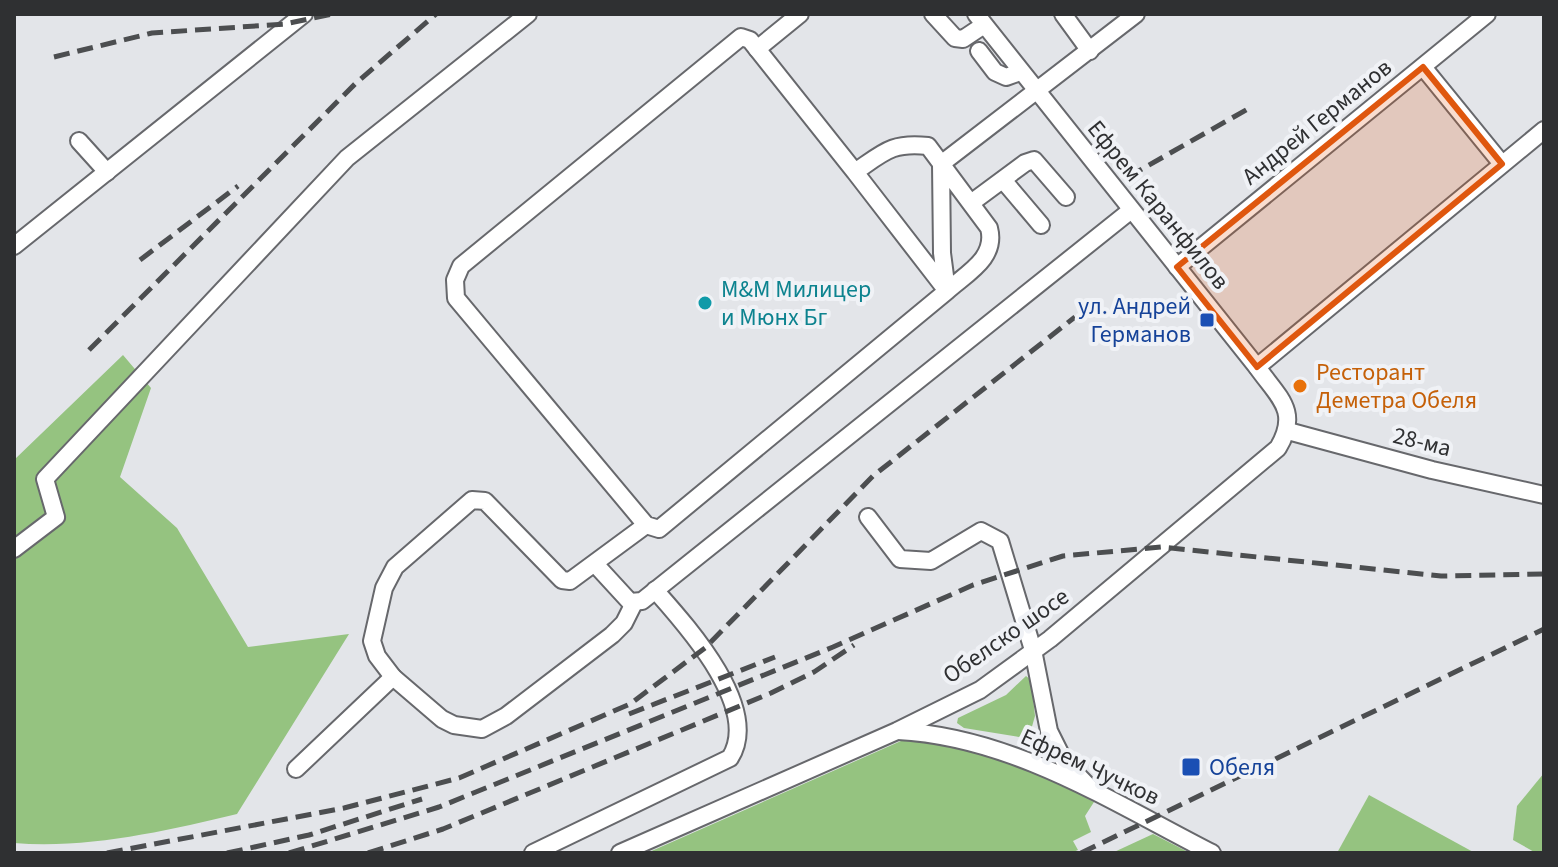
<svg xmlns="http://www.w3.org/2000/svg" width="1558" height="867" font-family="'Source Sans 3',sans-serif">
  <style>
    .green { fill: #95c380 }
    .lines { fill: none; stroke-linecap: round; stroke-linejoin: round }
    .minor-casing { stroke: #67686c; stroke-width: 20 }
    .minor { stroke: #fff; stroke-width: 16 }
    .rail { stroke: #4c4e50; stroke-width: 5; stroke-dasharray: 16 8; stroke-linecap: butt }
    .marked { fill: #df570e; fill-opacity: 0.2; stroke: #df570e; stroke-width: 6; stroke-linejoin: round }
    .culture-dot { fill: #0f9aa8; stroke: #f0f2f6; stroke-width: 3 }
    .transit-dot { fill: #1a4fb4; stroke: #f0f2f6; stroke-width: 3 }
    .food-dot { fill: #e8710a; stroke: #f0f2f6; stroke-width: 3 }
    .labels { text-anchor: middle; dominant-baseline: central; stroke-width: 8; stroke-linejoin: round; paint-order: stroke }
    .street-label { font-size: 24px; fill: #2f3032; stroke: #f0f2f6 }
    .culture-label { font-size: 24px; fill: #0d838f; stroke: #f0f2f6; text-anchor: start }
    .transit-label { font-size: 24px; fill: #164399; stroke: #f0f2f6; text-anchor: end }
    .food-label { font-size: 24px; fill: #c56008; stroke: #f0f2f6; text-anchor: start }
  </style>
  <rect width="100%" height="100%" fill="#e3e5e9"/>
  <!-- green -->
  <g class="green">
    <path d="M123,355L151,388L120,477L177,528L248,647L349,634L237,814C166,831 88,849 14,843V460Z"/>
    <path d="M1026,676L1031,680L1035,716L1031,730L1019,737L964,728L957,723L958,718L1006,695Z"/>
    <path d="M901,741C968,740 1036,770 1094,802L1085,816L1091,832L1073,841L1078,850L1071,853H647Z"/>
    <path d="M1544,773V853H1536L1513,840L1517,806Z"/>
    <path d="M1369,795L1475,853H1337Z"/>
    <path d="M1153,834L1190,853H1112Z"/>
  </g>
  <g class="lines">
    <!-- minor casing -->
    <g class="minor-casing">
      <g id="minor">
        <path d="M933,14L955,38L963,39L984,25"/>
        <path d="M1063,14L1090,51"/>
        <path d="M757,49L800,14"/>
        <path d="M979,51L995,72L1006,77L1020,72"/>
        <path d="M1423,67L1502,164"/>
        <path d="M79,141L107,172"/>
        <path d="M941,164L1136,14"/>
        <path d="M855,172L947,291C967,273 997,258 989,228L928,146C892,142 884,152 855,172L750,40L741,37L461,266L455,280L456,298L646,525L659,529L947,291L942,253L941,164"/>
        <path d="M1003,180L1041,225"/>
        <path d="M971,203L1025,163L1034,160L1066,197"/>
        <path d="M14,246L304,14"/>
        <path d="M1177,267L1487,14"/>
        <path d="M1257,367L1544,130"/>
        <path d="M1288,431L1432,470L1544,495"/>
        <path d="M868,517L900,559L931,561L981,531L1000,541L1033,650L1049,731L1064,761L1091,789"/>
        <path d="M14,549L56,517L45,479L347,158L528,14"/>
        <path d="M596,565L630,602L642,601L1130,211"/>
        <path d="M634,603L624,623L612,635L506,716L482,729L454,725L442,719L393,677L377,656L372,641L384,588L395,567L472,500L485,501L562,580L570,581L646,525"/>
        <path d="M898,731C1013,737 1112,802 1212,853"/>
        <path d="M296,769L393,677"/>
        <path d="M533,853L730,758C762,708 686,625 655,590"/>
        <path d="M620,853L897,731L980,690L1050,639L1278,448C1300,411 1279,398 1257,367L976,14"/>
      </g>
    </g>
    <!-- minor -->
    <use href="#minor" class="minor"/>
    <!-- rail -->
    <g class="rail">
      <path d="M54,57L152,33L285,24L333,14"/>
      <path d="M1128,177L1253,106"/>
      <path d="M140,260L238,186"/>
      <path d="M89,350L355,84L436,14"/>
      <path d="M629,714L775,657"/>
      <path d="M107,853L344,808L459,778L630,704L705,648L873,476L1075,317"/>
      <path d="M227,853L309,835L422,799"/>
      <path d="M289,853L439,807L833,647L973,585L1063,556L1161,547L1441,576L1544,574"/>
      <path d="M368,853L443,829L771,693L814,672L854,645"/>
      <path d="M1081,853L1544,629"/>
    </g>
  </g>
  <!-- marked area -->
  <path class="marked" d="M1423,67L1502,164L1257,367L1177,267Z"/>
  <!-- markers -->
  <circle class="culture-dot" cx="705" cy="303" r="8"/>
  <g class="transit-dot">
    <rect x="1199" y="312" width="16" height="16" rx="4"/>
    <rect x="1181" y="757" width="20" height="20" rx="4"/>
  </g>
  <circle class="food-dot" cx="1300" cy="386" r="8"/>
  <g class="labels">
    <!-- street labels -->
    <g class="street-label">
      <text transform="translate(1317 122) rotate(-39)">Андрей Германов</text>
      <text transform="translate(1158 205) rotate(51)">Ефрем Каранфилов</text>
      <text transform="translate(1422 442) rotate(14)">28-ма</text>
      <text transform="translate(1006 636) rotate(-35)">Обелско шосе</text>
      <text transform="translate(1090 767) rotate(25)">Ефрем Чучков</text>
    </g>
    <!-- culture labels -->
    <g class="culture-label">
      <text x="721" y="289">М&amp;M Mилицер<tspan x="721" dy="28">и Мюнх Бг</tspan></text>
    </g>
    <!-- transit labels -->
    <g class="transit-label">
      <text x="1191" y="306">ул. Андрей<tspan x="1191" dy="28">Германов</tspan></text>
      <text x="1209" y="767" text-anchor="start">Обеля</text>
    </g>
    <!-- food labels -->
    <g class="food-label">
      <text x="1316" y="372">Ресторант<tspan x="1316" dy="28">Деметра Обеля</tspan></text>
    </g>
  </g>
  <!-- border -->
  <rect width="1558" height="867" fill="none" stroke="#2f3032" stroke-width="32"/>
</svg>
